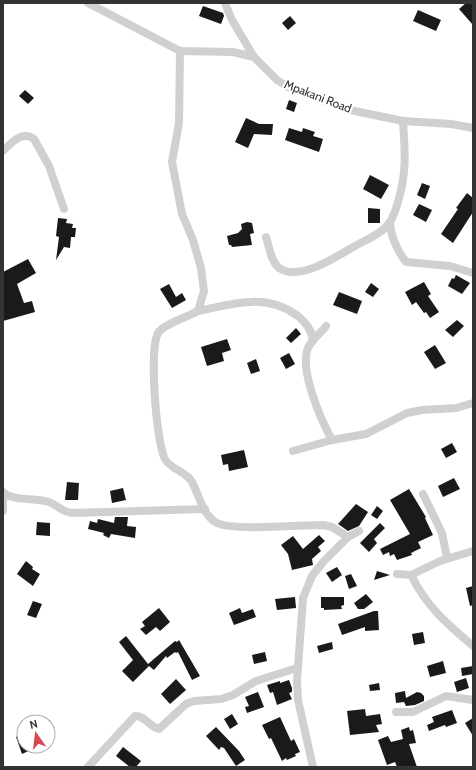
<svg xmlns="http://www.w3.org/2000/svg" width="476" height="770" font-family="Cabin,sans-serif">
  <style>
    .building { fill: #1a1a1a }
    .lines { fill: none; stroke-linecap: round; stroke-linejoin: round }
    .minor { stroke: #d0d0d0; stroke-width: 8 }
    .labels { text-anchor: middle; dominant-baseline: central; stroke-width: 4; stroke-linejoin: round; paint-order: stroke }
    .street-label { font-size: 12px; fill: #333; stroke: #fff }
  </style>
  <rect width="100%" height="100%" fill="#fff"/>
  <!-- building -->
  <g class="building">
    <path d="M466,3H473V25L459,9Z"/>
    <path d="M203,6L223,13L224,16L221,24L199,16Z"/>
    <path d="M418,10L441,20L436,31L413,21Z"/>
    <path d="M290,16L296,23L288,30L282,23Z"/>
    <path d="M25,90L34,98L28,104L19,96Z"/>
    <path d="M289,100L297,103L294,112L286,109Z"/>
    <path d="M246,118L259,124H273L272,135L254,134L248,148L235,142Z"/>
    <path d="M289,128L302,132L303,128L315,132L313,136L323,139L319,152L285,140Z"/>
    <path d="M370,175L389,185L381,199L363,189Z"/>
    <path d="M422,183L430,186L425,199L417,195Z"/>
    <path d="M467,193L473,198V212L453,243L441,234L458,209L456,208Z"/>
    <path d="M419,204L432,210L426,222L413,215Z"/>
    <path d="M368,208L380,209V223H368Z"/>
    <path d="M58,218L67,219L66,223L73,224L72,228H76L75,237H71L70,248L64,247L56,260L59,237L56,236Z"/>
    <path d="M247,222L252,223L254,233L250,234L252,245L232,247L231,245H229L227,236L238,233L242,229L241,224Z"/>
    <path d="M28,259L36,273L17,284L24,303L32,301L35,312L3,321V272Z"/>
    <path d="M456,275L470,283L462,294L448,286L452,278L454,279Z"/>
    <path d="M424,282L431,294L428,296L439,312L430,318L426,312L424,313L416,302L412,305L405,292Z"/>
    <path d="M371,283L379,289L373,297L365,292Z"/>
    <path d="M169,284L176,297L182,293L186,300L172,308L160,289Z"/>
    <path d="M339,292L362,301L357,314L333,305Z"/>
    <path d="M457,320L464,326L453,337L445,330Z"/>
    <path d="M296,328L301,334L291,343L286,338Z"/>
    <path d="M227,339L231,350L222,353L224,361L207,366L201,347Z"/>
    <path d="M435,345L446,363L435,369L424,352Z"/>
    <path d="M289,353L295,364L286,369L280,358Z"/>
    <path d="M256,359L260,371L251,374L247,363Z"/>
    <path d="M452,443L457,452L446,458L441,449Z"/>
    <path d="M244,450L248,467L229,471L228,464L223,465L221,455Z"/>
    <path d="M454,478L460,489L443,497L438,486Z"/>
    <path d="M67,482L79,483L78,500H65Z"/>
    <path d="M123,488L126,500L112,503L110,491Z"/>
    <path d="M409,489L426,517L425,518L433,535L418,542L421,548L411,553L412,555L397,560L394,554L390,556L389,552L383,555L380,549L410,534L390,500Z"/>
    <path d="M356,504L368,512L359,526L348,531L338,524Z"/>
    <path d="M377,506L383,511L377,519L371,515Z"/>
    <path d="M115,517H128L127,526L136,527L135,538L111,534L109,538L103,535L104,533L88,529L90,521L97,523L98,519L114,523Z"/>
    <path d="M37,522L50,523V536L36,535Z"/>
    <path d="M380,523L385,528L374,539L377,543L369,552L360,543Z"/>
    <path d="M319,535L325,541L318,547L321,551L312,559L313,565L292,570L288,554L281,545L293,536L303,549Z"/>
    <path d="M26,561L33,567L32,569L40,574L33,586L17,574Z"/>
    <path d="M337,567L342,575L332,582L326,573Z"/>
    <path d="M377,571L390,575L374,580Z"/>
    <path d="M351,574L357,586L349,589L345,576Z"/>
    <path d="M473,586V605L470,606L466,588Z"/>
    <path d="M366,594L373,602L364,609H358L354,603Z"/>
    <path d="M295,597L296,608L277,610L275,599Z"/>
    <path d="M321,597H344V605L341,606L342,609L324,610V608H321Z"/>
    <path d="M33,601L42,604L36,618L27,615Z"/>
    <path d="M159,608L170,622L160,631L156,627L146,635L140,629L145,626L142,622Z"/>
    <path d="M240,608L242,613L253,609L256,617L234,625L229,613Z"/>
    <path d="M374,611H378L379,630L365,631V627L342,635L338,624Z"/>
    <path d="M423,632L425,643L414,645L412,634Z"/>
    <path d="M126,636L148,664L175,641L177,642L179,640L200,676L192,680L178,652L176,653L175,652L167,658L166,656L154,670L149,666L133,682L122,671L133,660L119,642Z"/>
    <path d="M332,642L333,649L319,653L317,646Z"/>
    <path d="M265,652L267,661L254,664L252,655Z"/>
    <path d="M443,661L446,673L430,677L427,666Z"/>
    <path d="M473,666V674L462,676L461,668Z"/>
    <path d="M466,678L469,688L457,692L454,682Z"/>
    <path d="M176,679L186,690L170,704L161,694Z"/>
    <path d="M289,680L292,688V692L289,693L292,699L277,705L273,692L270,693L267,685L280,681V683Z"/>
    <path d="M379,683L380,690L370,691L369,685Z"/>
    <path d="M405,691L406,698L417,692L421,693L424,696V701L415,705L406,706L404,702L396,703L395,693Z"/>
    <path d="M258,692L264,707L247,713L245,707L249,706L245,697Z"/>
    <path d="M365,709L366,716L380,714L382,724L376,725L379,732L350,735L347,711Z"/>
    <path d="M452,710L457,723L446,727L445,725L429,731L427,725L434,722L432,717Z"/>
    <path d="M232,714L238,724L230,729L224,719Z"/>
    <path d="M280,717L291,741L294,739L300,752L295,754L296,756L287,760L286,758L282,761L271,738L269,739L262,725Z"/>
    <path d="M473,718V736L465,723Z"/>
    <path d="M216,727L239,751L245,760L236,766L224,748L221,747L219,750L206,736Z"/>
    <path d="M409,727L410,731L413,730L416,743L409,744L417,767H397L395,762L387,765L378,740L388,736L391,742L403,739L401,730Z"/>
    <path d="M24,733V746H39L22,754L16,737Z"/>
    <path d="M123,747L141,761L136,767H130L116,756Z"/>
  </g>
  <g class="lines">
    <!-- minor -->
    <g class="minor">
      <path d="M88,3L180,51L233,52L254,57L277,80L288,87L350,110L403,121L451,124L473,128"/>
      <path d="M225,3L232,20L254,57"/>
      <path d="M180,51L179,123L172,162L182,214L193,240L201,268L204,291L198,311C188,317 163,324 158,333C149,349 156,442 165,459C171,470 186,471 192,482C199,495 203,516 217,523C233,531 301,525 323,525L332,527L348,537"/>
      <path d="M3,151C11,143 22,130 34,139L49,166L64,209"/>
      <path d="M390,223C391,238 397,250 406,262L450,266L473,273"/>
      <path d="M266,237C269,246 271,262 279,268C300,282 337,256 355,246C366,240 383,233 390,222C394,216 396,209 398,202C407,172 405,151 403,121"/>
      <path d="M198,311C233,304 266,292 298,316C306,323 312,330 313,341"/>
      <path d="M326,326C321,333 311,340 308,348C299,370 321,420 332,440"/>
      <path d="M293,451L332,440L366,434L407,413L422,410L456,408L473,403"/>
      <path d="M3,492V511"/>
      <path d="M3,493C18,502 33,497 49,502C57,505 62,512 72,513L205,509"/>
      <path d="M423,494L442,533L447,558"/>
      <path d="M397,574L411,575L440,561L473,551"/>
      <path d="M411,575C427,607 446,623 473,646"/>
      <path d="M396,712H413L446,696L473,700"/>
      <path d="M88,767L135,716C144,715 150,727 159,729L186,704L194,701L221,699L233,695L256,681L297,668"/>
      <path d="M313,767L298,700L297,681L303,598L312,576L324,561L348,537L359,531"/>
    </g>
  </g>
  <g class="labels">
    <!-- street labels -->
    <g class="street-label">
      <text transform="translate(318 96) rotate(21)">Mpakani Road</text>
    </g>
  </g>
  <!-- border -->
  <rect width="476" height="770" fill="none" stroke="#333333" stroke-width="8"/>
  <!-- north arrow -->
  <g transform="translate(36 734) rotate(346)"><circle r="19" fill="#ffffff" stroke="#adadad"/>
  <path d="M0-3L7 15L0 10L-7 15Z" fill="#d84754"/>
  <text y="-6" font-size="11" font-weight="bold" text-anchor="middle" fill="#333333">N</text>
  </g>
</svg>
